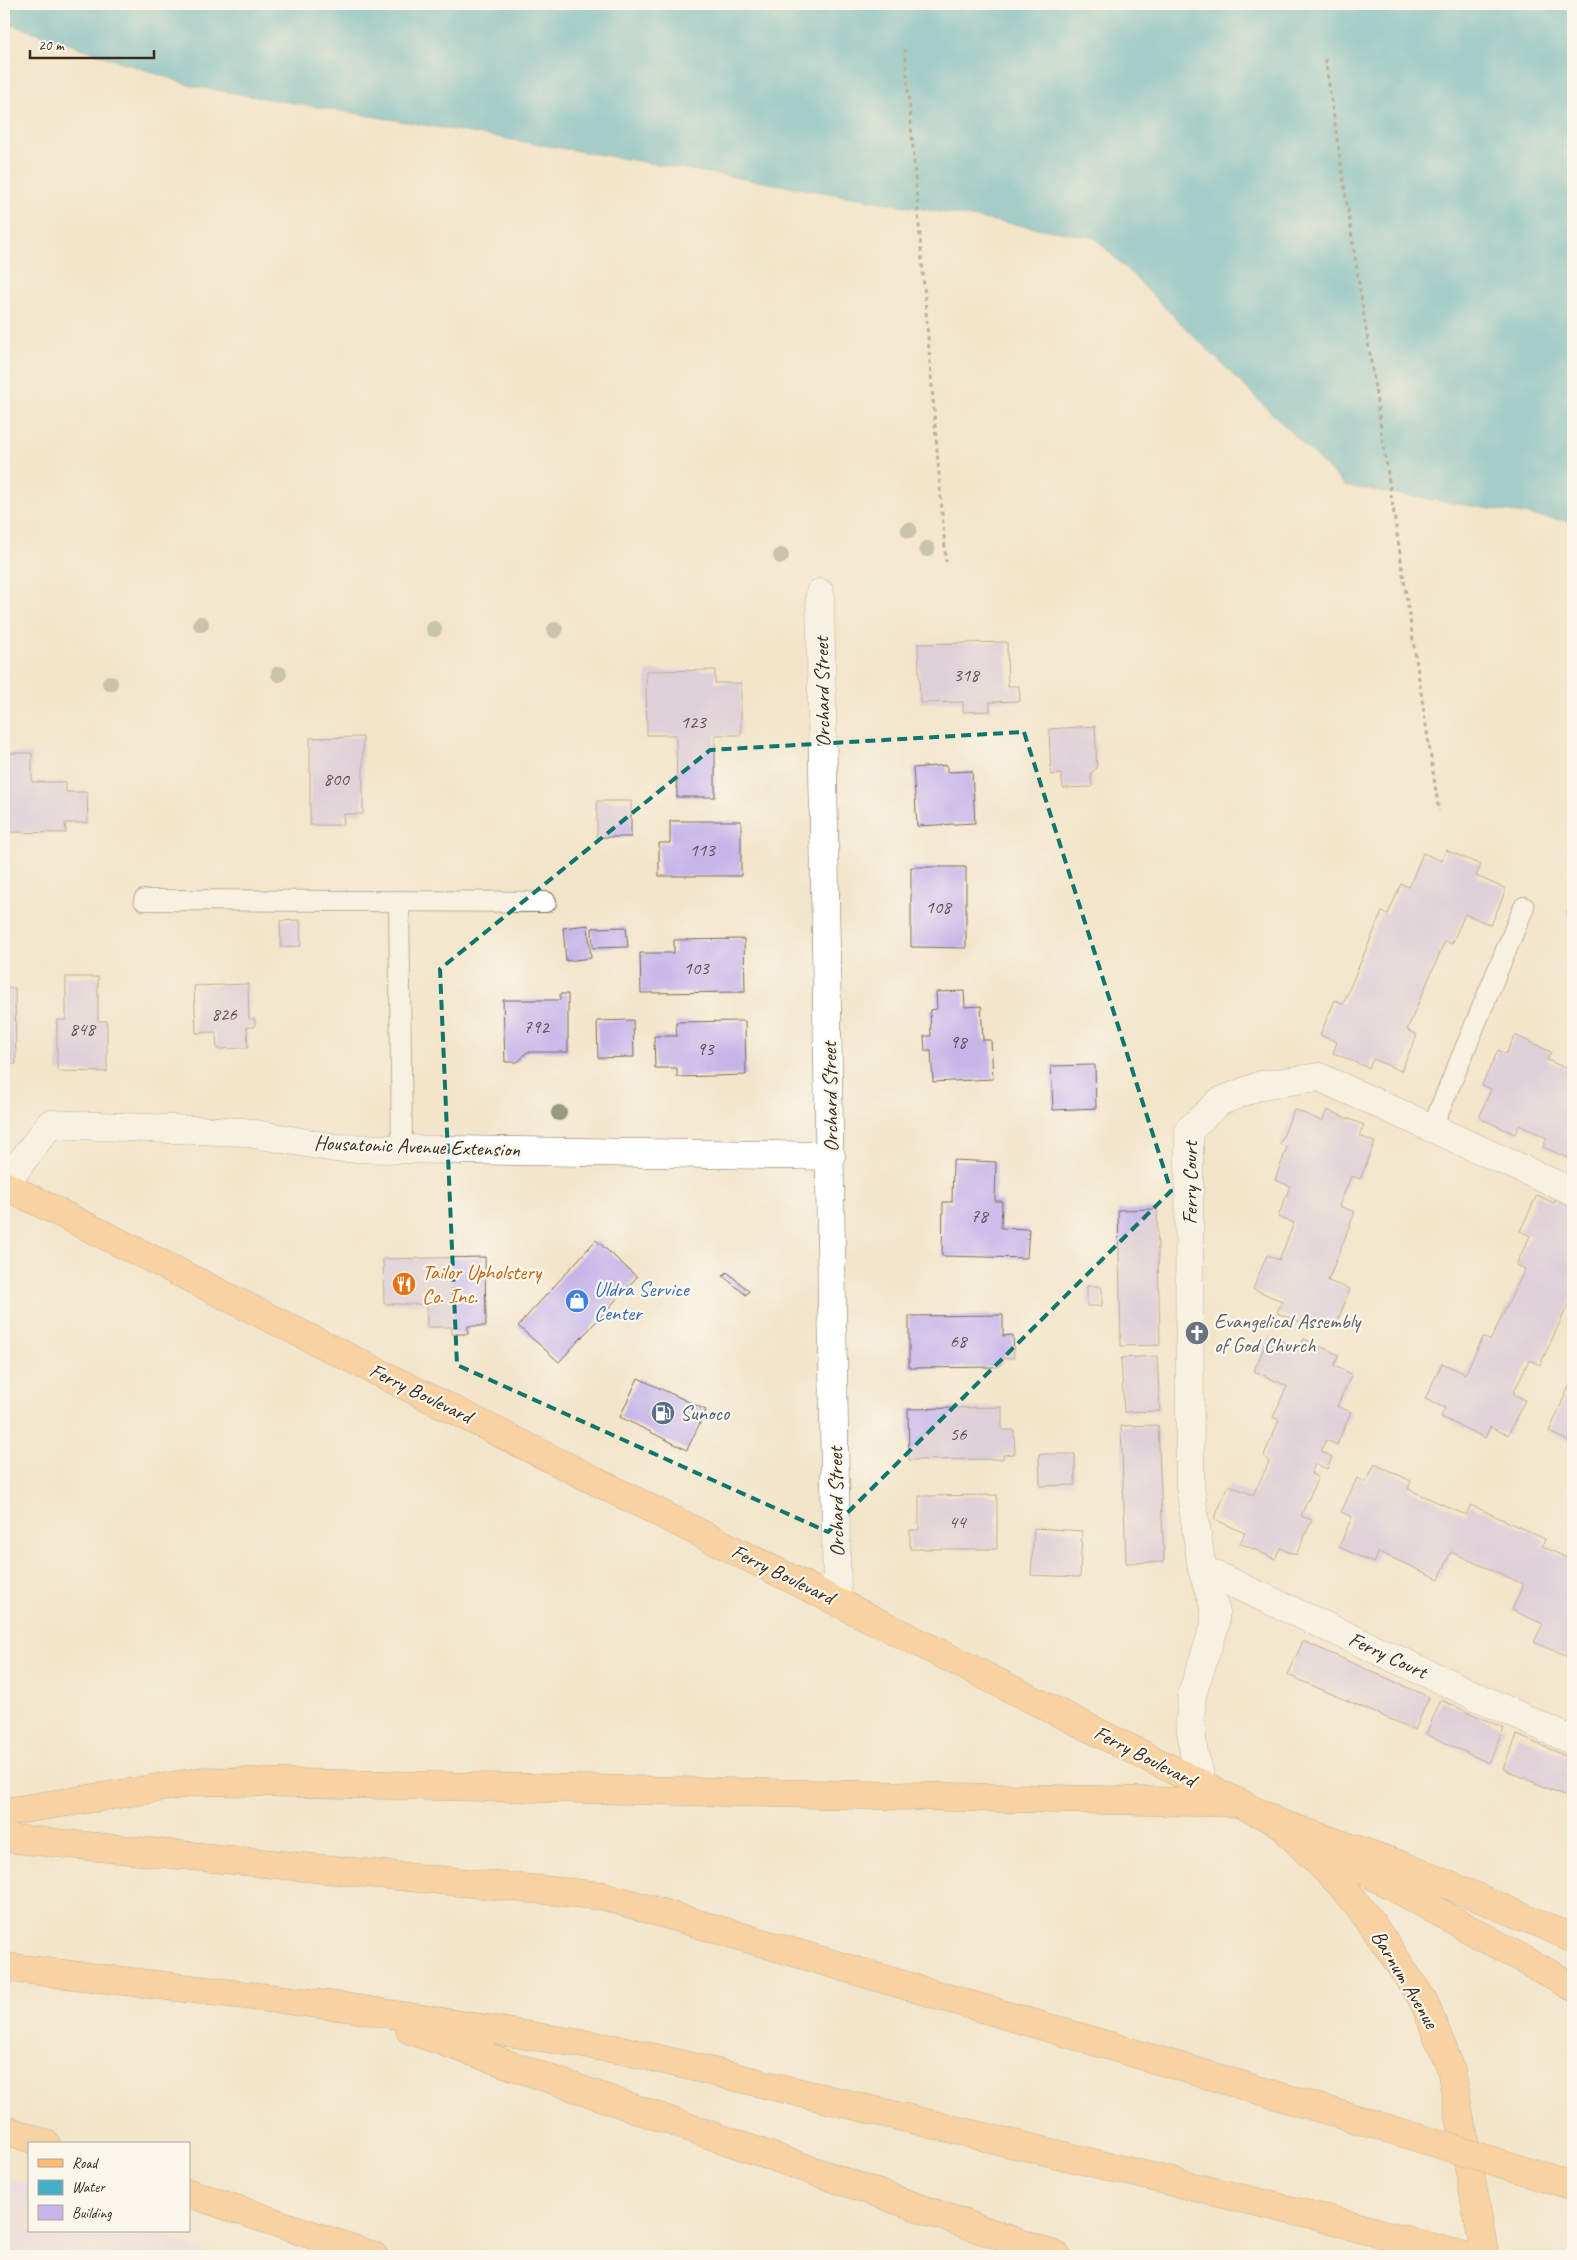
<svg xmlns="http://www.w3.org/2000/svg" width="1577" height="2260" font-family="Caveat,sans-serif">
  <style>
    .built { fill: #e3d3f2 }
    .water { fill: #46afc5; stroke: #406c72 }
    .building { fill: #c6b5e9 }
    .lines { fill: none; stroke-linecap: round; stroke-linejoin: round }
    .lane-casing { stroke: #7b6b5b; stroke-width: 22 }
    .street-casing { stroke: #7b6b5b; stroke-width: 29 }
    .primary-casing { stroke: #7b6b5b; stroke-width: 29 }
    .highway-casing { stroke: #7b6b5b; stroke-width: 29 }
    .path { stroke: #7b6b5b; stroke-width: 3; stroke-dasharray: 4 4; stroke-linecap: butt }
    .lane { stroke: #fff; stroke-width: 20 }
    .street { stroke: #fff; stroke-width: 28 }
    .primary { stroke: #ffbb71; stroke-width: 28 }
    .highway { stroke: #ffbb71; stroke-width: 28 }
    .highway-bridge-casing { stroke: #7b6b5b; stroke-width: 29; stroke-linecap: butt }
    .highway-bridge { stroke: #ffbb71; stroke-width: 28 }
    .tree { fill: #989a80 }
    .marked { fill: none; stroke: #0f766e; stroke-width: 4; stroke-dasharray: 10 6; stroke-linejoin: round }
    .labels { text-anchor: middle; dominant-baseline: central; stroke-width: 4.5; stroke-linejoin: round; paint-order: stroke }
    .number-label { font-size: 19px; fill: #5e4d51 }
    .street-label { font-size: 21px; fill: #3b2a1e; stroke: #fbf7ec }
    .food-label { font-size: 21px; fill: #c56008; stroke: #fbf7ec; text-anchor: start }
    .shop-label { font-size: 21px; fill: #366cbe; stroke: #fbf7ec; text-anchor: start }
    .worship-label { font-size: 21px; fill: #5b616d; stroke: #fbf7ec; text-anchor: start }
    .service-label { font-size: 21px; fill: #4e5e75; stroke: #fbf7ec; text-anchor: start }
  </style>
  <rect width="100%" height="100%" fill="#fbf7ec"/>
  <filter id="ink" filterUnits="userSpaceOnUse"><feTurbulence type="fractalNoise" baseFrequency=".02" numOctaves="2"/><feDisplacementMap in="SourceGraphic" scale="10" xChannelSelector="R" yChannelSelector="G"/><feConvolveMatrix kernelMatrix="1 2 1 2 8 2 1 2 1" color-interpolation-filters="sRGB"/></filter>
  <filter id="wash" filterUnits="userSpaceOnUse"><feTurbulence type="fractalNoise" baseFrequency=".0096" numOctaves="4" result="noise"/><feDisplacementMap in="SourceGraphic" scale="20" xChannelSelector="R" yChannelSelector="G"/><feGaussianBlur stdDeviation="1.12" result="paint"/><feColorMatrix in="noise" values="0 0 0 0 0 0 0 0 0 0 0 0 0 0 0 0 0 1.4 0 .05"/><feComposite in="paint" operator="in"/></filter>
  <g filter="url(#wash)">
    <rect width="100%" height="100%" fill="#f2e5cb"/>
    <!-- built -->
    <path class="built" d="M4,2176L29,2185V2231H150L215,2256H4Z"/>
    <!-- water -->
    <path class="water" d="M4,4H1573V522L1345,486L1095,238L192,86L4,22Z"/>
    <g id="blocks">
      <!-- building -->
      <g class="building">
        <path d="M1007,642L1008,686H1019L1020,701L990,702V711L963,712V702L920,703L918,644Z"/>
        <path d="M715,670V683H741V735H715V797H677L676,735H647L646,671Z"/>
        <path d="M1095,726L1097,768L1091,773L1092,787L1063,788L1061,774L1051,775L1049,729Z"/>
        <path d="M363,737V814H343L344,825H310V738Z"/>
        <path d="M4,753H32V782H66V792H87L88,823H65L66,833L4,832Z"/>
        <path d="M947,765V772L972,771L975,823L917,826L913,768Z"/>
        <rect x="597" y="801" width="34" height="36"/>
        <path d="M670,821H741V876H659V843H670Z"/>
        <path d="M1446,850L1481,865L1476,876L1504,888L1505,892L1491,925L1465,914L1452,944L1445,941L1407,1030L1417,1035L1401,1071L1373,1059L1369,1068L1333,1053L1337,1042L1320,1035L1335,1000L1343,1004L1382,912L1388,914L1401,884L1409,887L1423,853L1442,861Z"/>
        <path d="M911,867H966V948L911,947Z"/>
        <path d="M1573,909V930L1567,911Z"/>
        <path d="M300,920L301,946L281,947L280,921Z"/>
        <path d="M588,925L591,958L566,961L563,928Z"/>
        <path d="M626,927L628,947L593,948L592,928Z"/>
        <path d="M744,939L745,992L641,993L640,953H674V940Z"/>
        <path d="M66,977H98V1021H107V1072L57,1071V1020H66Z"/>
        <path d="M248,984L249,1019H255V1027H247L248,1048L217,1049L216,1032L196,1033L194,986Z"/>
        <path d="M4,988H15L16,1064H4Z"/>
        <path d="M964,991L965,1007L981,1006L983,1040H991L993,1079L933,1082L931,1051H925L924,1036H931L930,1010L937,1009L936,992Z"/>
        <path d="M560,994H568V1052H527L518,1062H505L503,1000H560Z"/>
        <path d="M633,1020L634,1057L598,1058L597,1021Z"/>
        <path d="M745,1021L746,1075L677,1077V1068H655L654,1036H677L676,1022Z"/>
        <path d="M1515,1035L1551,1052L1547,1060L1573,1071V1160L1543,1147L1547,1138L1519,1125L1515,1134L1479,1118L1491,1089L1482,1085L1498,1050L1506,1054Z"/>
        <path d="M1095,1065L1096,1108L1053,1110L1051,1066Z"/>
        <path d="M1294,1109L1322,1121L1327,1110L1364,1125L1359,1136L1375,1142L1360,1179L1351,1176L1339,1206L1355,1212L1328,1281L1350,1289L1336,1326L1316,1318L1313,1327L1277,1313L1282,1301L1253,1289L1267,1255L1279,1260L1294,1223L1278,1217L1290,1186L1275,1180L1287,1147L1280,1144Z"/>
        <path d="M953,1160L996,1162L995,1201H1002L1001,1228L1029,1229L1027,1258L942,1256L943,1202H952Z"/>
        <path d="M1559,1194L1573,1201V1294L1540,1365L1529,1360L1513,1394L1525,1400L1508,1435L1490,1427L1485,1438L1441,1417L1445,1408L1425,1399L1442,1363L1465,1374L1483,1337L1490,1341L1525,1269L1516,1265L1530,1236L1520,1231L1537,1195L1554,1203Z"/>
        <path d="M1157,1209L1160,1345L1121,1346L1118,1210Z"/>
        <path d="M596,1240L637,1277L559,1362L518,1326Z"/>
        <path d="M485,1257L486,1326H468V1334H452V1327H427V1304H384L383,1259Z"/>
        <path d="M727,1272L749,1291L746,1295L723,1276Z"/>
        <path d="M1087,1286H1099L1102,1288V1306H1087Z"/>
        <path d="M1003,1315V1336L1013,1335L1014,1358H1004L999,1367L909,1368V1316Z"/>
        <path d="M1269,1336L1299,1349L1304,1339L1339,1355L1334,1366L1352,1374L1337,1406L1351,1412L1337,1445L1326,1440L1321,1451L1332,1457L1327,1469L1315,1464L1311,1474L1318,1477L1301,1516L1312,1520L1296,1555L1280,1548L1275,1559L1240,1543L1245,1533L1214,1519L1229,1485L1253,1495L1269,1462L1264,1455L1279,1420L1273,1417L1287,1386L1254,1371Z"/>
        <path d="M1157,1356L1160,1411L1124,1412L1121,1358Z"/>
        <path d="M1573,1377V1443L1549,1432Z"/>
        <path d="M638,1378L706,1410L687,1450L620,1417Z"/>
        <path d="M1002,1407V1430H1014L1015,1454L1003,1455V1459L909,1460L908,1409Z"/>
        <path d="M1158,1425L1164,1562L1126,1563L1121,1426Z"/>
        <path d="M1039,1454H1075V1485L1040,1486Z"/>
        <path d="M1375,1464L1411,1481L1408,1489L1466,1515L1471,1505L1545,1539L1542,1546L1573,1561V1651L1570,1658L1534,1642L1543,1624L1512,1610L1523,1584L1451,1552L1439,1579L1379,1552L1374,1563L1339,1547L1352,1517L1341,1512L1357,1478L1366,1482Z"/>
        <path d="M997,1495V1549H910V1530H919V1496Z"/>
        <path d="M1034,1528L1082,1531L1080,1577L1031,1575Z"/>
        <path d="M1303,1641L1429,1697L1415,1730L1288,1675Z"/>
        <path d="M1441,1700L1504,1728L1489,1763L1426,1734Z"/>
        <path d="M1517,1735L1573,1759V1799L1503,1769Z"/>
      </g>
    </g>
  </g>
  <g filter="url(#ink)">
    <use href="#blocks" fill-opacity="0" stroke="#7b6b5b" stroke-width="1"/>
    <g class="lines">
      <!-- lane casing -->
      <g class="lane-casing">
        <g id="lane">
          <path d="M144,900L546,902"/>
          <path d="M399,901L402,1149"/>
          <path d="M1432,1128L1524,907"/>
        </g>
      </g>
      <!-- street casing -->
      <g class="street-casing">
        <g id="street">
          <path d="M820,593L837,1601"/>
          <path d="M4,1185L50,1124L244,1132L335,1148L831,1156"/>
          <path d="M1202,1569L1573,1741"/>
          <path d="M1203,1786L1194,1754L1190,1721L1192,1694L1215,1625V1609L1202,1569L1190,1486L1189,1130L1219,1102L1261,1085L1319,1077L1573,1192"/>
        </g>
      </g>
      <!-- primary casing -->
      <g class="primary-casing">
        <g id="primary">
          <path d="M4,1185L1279,1823L1404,1866L1573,1938"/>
          <path d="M1289,1833L1342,1886L1373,1925L1423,2000L1451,2069L1485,2256"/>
          <path d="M4,2129L46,2144"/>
          <path d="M189,2193L374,2256"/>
        </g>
      </g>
      <!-- highway casing -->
      <g class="highway-casing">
        <g id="highway">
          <path d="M4,1812L203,1781L1240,1803"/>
          <path d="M1279,1823L1573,1987"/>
          <path d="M4,1838L604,1896L1373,2124"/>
          <path d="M4,1967L345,2007L622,2050L1340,2222L1464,2256"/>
          <path d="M410,2030L1057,2256"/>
          <path d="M1538,2175L1573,2186"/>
        </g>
      </g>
      <!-- path -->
      <g class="path">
        <path d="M905,49L946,562"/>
        <path d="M1325,59L1439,811"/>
      </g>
      <!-- lane -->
      <use href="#lane" class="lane"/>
      <!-- street -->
      <use href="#street" class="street"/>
      <!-- primary -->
      <use href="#primary" class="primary"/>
      <!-- highway -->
      <use href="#highway" class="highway"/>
      <!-- highway-bridge casing -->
      <g class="highway-bridge-casing">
        <path id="highway-bridge" d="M1373,2124L1538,2175"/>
      </g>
      <!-- highway-bridge -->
      <use href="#highway-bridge" class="highway-bridge"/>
    </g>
    <!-- trees -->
    <g class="tree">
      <circle cx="909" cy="530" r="8"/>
      <circle cx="927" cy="549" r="8"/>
      <circle cx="781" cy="556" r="8"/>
      <circle cx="201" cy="624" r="8"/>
      <circle cx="434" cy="629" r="8"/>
      <circle cx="555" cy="630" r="8"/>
      <circle cx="279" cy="674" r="8"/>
      <circle cx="110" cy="683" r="8"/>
      <circle cx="559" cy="1113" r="8"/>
    </g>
  </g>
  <!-- marked area -->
  <path d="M0 0H1577V2260H0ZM1024,732L1171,1191L828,1532L457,1365L440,969L710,750Z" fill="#f2e5cb" fill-opacity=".55" fill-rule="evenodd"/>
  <path class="marked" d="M1024,732L1171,1191L828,1532L457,1365L440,969L710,750Z"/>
  <!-- icons -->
  <defs>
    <g id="restaurant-disc" transform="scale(1.25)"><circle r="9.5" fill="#e8710a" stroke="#fbf7ec"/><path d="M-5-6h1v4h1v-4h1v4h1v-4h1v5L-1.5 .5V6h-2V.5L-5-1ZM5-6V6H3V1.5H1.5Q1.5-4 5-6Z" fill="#fff"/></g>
    <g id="shop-disc" transform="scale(1.25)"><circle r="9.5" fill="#3f7fe0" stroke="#fbf7ec"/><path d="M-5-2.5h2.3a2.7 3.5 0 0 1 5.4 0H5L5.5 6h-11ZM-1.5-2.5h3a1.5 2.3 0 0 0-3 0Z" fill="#fff"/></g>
    <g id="church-disc" transform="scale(1.25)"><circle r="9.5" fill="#6b7280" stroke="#fbf7ec"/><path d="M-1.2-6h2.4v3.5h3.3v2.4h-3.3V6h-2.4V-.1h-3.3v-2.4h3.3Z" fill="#fff"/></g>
    <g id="fuel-disc" transform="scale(1.25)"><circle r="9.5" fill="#5c6f8a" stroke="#fbf7ec"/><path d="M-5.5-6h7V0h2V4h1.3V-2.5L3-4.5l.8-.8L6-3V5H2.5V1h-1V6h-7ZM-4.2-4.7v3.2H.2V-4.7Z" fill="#fff"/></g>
  </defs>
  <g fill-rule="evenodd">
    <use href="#restaurant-disc" x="404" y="1284"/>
    <use href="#shop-disc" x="577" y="1301"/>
    <use href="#church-disc" x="1197" y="1333"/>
    <use href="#fuel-disc" x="663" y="1413"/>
  </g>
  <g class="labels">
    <!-- number labels -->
    <g class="number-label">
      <text x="966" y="675">318</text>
      <text x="693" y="722">123</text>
      <text x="336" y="779">800</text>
      <text x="702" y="850">113</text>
      <text x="938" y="907">108</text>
      <text x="696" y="968">103</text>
      <text x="224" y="1014">826</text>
      <text x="536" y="1027">792</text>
      <text x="82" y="1029">848</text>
      <text x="958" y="1042">98</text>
      <text x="705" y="1049">93</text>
      <text x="979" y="1216">78</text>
      <text x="958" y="1341">68</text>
      <text x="958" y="1434">56</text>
      <text x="957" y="1522">44</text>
    </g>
    <!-- street labels -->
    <g class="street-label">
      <text transform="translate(822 692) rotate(-91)">Orchard Street</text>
      <text transform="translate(830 1097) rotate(-91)">Orchard Street</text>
      <text transform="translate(417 1146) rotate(2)">Housatonic Avenue Extension</text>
      <text transform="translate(1190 1183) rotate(-90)">Ferry Court</text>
      <text transform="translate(421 1393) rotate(26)">Ferry Boulevard</text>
      <text transform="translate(836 1502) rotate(-91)">Orchard Street</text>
      <text transform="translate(783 1574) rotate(26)">Ferry Boulevard</text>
      <text transform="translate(1388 1655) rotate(25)">Ferry Court</text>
      <text transform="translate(1145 1756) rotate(27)">Ferry Boulevard</text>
      <text transform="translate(1405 1979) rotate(59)">Barnum Avenue</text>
    </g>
    <!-- food labels -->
    <g class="food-label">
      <text x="422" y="1272">Tailor Upholstery<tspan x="422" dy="24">Co. Inc.</tspan></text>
    </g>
    <!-- shop labels -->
    <g class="shop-label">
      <text x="594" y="1289">Uldra Service<tspan x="594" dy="24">Center</tspan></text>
    </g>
    <!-- worship labels -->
    <g class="worship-label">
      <text x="1214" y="1321">Evangelical Assembly<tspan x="1214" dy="24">of God Church</tspan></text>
    </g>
    <!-- service labels -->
    <g class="service-label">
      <text x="680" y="1413">Sunoco</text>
    </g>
  </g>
  <!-- margin -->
  <rect width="1577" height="2260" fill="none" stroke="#fbf7ec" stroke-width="20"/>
  <!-- legend -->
  <rect x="28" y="2142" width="162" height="90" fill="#fbf7ec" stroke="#aea59a"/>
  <rect x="38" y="2159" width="25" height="8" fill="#ffbb71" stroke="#aea59a"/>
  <text x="72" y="2168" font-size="15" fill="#3b2a1e">Road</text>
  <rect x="38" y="2180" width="25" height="15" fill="#46afc5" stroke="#aea59a"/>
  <text x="72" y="2192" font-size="15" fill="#3b2a1e">Water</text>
  <rect x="38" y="2205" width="25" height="15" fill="#c6b5e9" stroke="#aea59a"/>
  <text x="72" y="2218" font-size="15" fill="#3b2a1e">Building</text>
  <!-- scale -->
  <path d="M30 50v8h124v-8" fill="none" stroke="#3b2a1e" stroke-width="2.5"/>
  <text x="38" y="50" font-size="15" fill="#3b2a1e" stroke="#fbf7ec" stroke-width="4" paint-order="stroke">20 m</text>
</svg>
